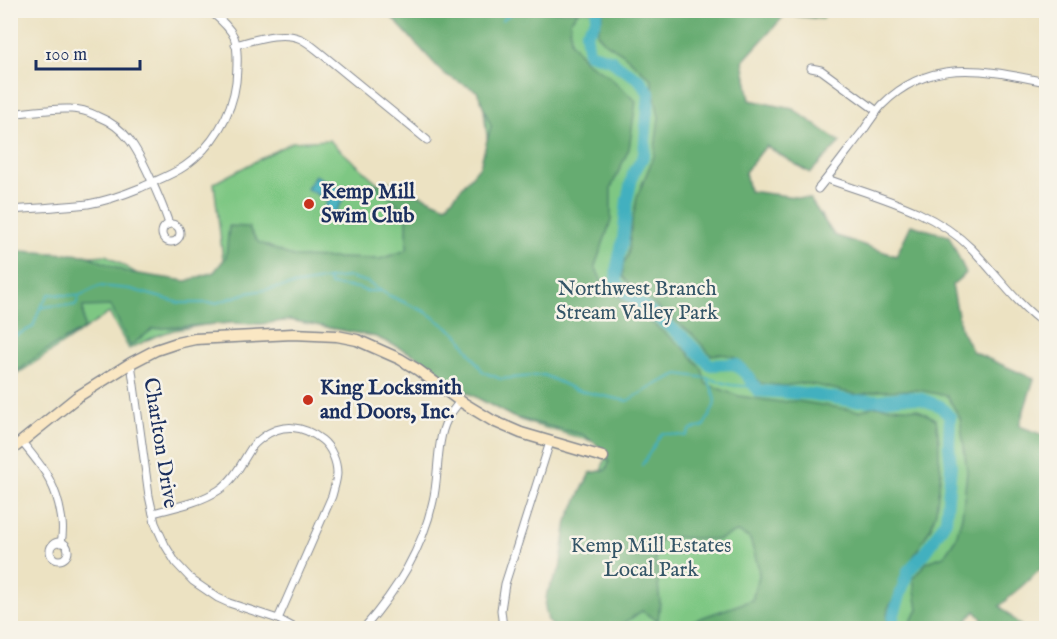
<svg xmlns="http://www.w3.org/2000/svg" width="1057" height="639" font-family="'IM FELL English',serif">
  <style>
    .green { fill: #7ec783; stroke: #4c7b70; stroke-width: 1.5 }
    .forest { fill: #66ac71; stroke: #406e68; stroke-width: 1.5 }
    .water { fill: #42b0bf; stroke: #2e708e; stroke-width: 1.5 }
    .lines { fill: none; stroke-linecap: round; stroke-linejoin: round }
    .stream { stroke: #42b0bf; stroke-width: 2 }
    .river { stroke: #42b0bf; stroke-width: 12 }
    .street-casing { stroke: #848890; stroke-width: 9 }
    .secondary-casing { stroke: #848890; stroke-width: 13 }
    .street { stroke: #fff; stroke-width: 7 }
    .secondary { stroke: #fae7c3; stroke-width: 10 }
    .poi-dot { fill: #c8321e; stroke: #f7f3e8; stroke-width: 2 }
    .labels { text-anchor: middle; dominant-baseline: central; stroke-width: 5; stroke-linejoin: round; paint-order: stroke }
    .poi-label { font-size: 21px; font-weight: bold; fill: #1b2f5e; stroke: #f7f3e8; text-anchor: start }
    .park-label { font-size: 21px; fill: #345567; stroke: #f7f3e8 }
    .street-label { font-size: 21px; fill: #1b2f5e; stroke: #f7f3e8 }
  </style>
  <rect width="100%" height="100%" fill="#f7f3e8"/>
  <filter id="ink" filterUnits="userSpaceOnUse"><feTurbulence type="fractalNoise" baseFrequency=".0167" numOctaves="2"/><feDisplacementMap in="SourceGraphic" scale="12" xChannelSelector="R" yChannelSelector="G"/><feConvolveMatrix kernelMatrix="1 2 1 2 8 2 1 2 1" color-interpolation-filters="sRGB"/></filter>
  <filter id="wash" filterUnits="userSpaceOnUse"><feTurbulence type="fractalNoise" baseFrequency=".008" numOctaves="4" result="noise"/><feDisplacementMap in="SourceGraphic" scale="24" xChannelSelector="R" yChannelSelector="G"/><feGaussianBlur stdDeviation="1.35" result="paint"/><feColorMatrix in="noise" values="0 0 0 0 0 0 0 0 0 0 0 0 0 0 0 0 0 1.4 0 .05"/><feComposite in="paint" operator="in"/></filter>
  <g filter="url(#wash)">
    <rect width="100%" height="100%" fill="#ece2c2"/>
    <!-- green -->
    <path class="green" d="M473,11H695L694,159L1014,389L955,628H561L556,616L609,446L532,424L513,417L476,397L418,354L380,335L298,320L212,324L174,330L156,336L129,349L109,313L11,378V262L106,255L169,293L224,268L214,183L292,142L329,140L426,226L499,244Z"/>
    <!-- forest -->
    <g class="forest">
      <path d="M386,11H579L570,21L571,42L586,62L606,74L636,101L629,149L611,188V221L595,266L603,284L686,350L702,369L706,384L739,396L780,402L796,401L859,411L874,406L916,409L936,419L939,441V456L941,471L936,511L931,527L911,561L895,598L888,608L886,628H689L690,622L695,620L752,600L759,576L758,566L751,542L749,538L740,533L736,532L718,540L674,537L659,541L655,555L660,602L658,621L642,611L617,628H555L548,621L545,607L547,592L560,569L567,521L590,473L606,470L609,462L606,453L603,449L583,435L513,417L457,387L417,356L376,337L290,320L261,324L230,323L153,329L130,346L111,306L83,307L84,329C58,343 32,357 11,378V253L20,251L86,255L126,272L186,281L214,272L226,257L229,226L248,227L258,242L293,257L380,259L407,250V212L374,185L387,181L446,206L480,166L491,126L477,91L444,74Z"/>
      <path d="M604,11H827L823,19L785,15L743,61L750,100L793,109L840,142L810,173L766,146L745,172L749,191L810,199L834,235L896,256L911,225L949,236L966,273L952,285L961,330L973,352L1034,379L1019,426L1046,436V524L1043,567L1000,606L1023,628H990L975,611L961,628H906L918,610L913,578L927,562L944,556L956,538L962,516L967,471L960,418L947,396L918,390L878,391L858,395L821,386L803,383L784,386L760,383C743,365 738,351 711,355L692,334L635,290L623,277V265L628,255L632,221L638,194L654,156L659,117L651,79L622,53L604,42L597,33Z"/>
    </g>
    <!-- water -->
    <path class="water" d="M315,175L347,193L334,215L324,209L328,200L307,189Z"/>
    <g class="lines">
      <!-- stream -->
      <g class="stream">
        <path d="M502,20L516,10"/>
        <path d="M328,279L331,285L359,288L365,291H380"/>
        <path d="M40,308C55,303 61,307 76,305L79,296"/>
        <path d="M10,336H15L33,327L40,308L49,294L79,296L99,286L130,289L180,303H216L247,293L328,279L349,277L367,282L388,295L426,312L458,335L483,372L501,379L544,375L576,390L627,401L659,383L678,374L707,378L731,385L755,387"/>
        <path d="M642,465L662,433L686,436L691,429L703,427C715,406 720,403 708,380"/>
      </g>
      <!-- river -->
      <path class="river" d="M598,10L595,22L586,33L589,53L612,60L618,66L639,79L649,93L644,155L633,174L627,200L623,239L617,267L616,282L625,292L683,337L710,365L735,364L747,375L758,391L811,394L852,401L881,400L906,397L921,399L940,406L950,417L949,445L951,466L946,520L926,552L908,571L894,614L891,628"/>
    </g>
  </g>
  <g filter="url(#ink)">
    <g class="lines">
      <!-- street casing -->
      <g class="street-casing">
        <g id="street">
          <path d="M235,45C255,40 281,30 301,39C307,42 312,46 317,50L427,140"/>
          <path d="M811,68L821,70L877,111"/>
          <path d="M10,114C28,112 53,108 71,109C80,109 89,112 97,116C127,128 137,149 150,177C157,193 164,208 169,224"/>
          <path d="M827,179C877,197 933,210 972,249C997,275 1016,304 1046,325"/>
          <path d="M818,189C834,170 848,150 863,131C869,122 875,113 882,105C931,56 986,70 1046,82"/>
          <path d="M10,210C36,208 62,207 88,204C106,201 123,195 140,188C155,181 172,175 185,166C212,147 232,115 236,82C237,69 239,50 234,37C229,26 218,18 209,10"/>
          <circle cx="171" cy="233" r="9"/>
          <path d="M131,363L149,496L155,523L165,545L176,563L193,581L218,598L229,603L278,619L295,628"/>
          <path d="M21,441C39,463 52,477 59,505C62,519 64,529 61,543"/>
          <path d="M153,513C175,507 199,503 219,490C235,479 242,462 252,447C255,443 259,440 263,437C282,423 303,425 322,440C331,447 337,462 337,473C337,480 334,488 332,496L278,619"/>
          <circle cx="59" cy="551" r="9"/>
          <path d="M364,628C397,590 422,550 433,501C439,477 436,441 447,420C450,413 456,407 460,401"/>
          <path d="M503,628L501,610L505,584L550,442"/>
          <path d="M1042,628L1046,624"/>
        </g>
      </g>
      <!-- secondary casing -->
      <g class="secondary-casing">
        <path id="secondary" d="M10,451L77,397L131,363L156,350L177,343L195,339L293,334L337,336L357,340L400,359L418,370L460,401L493,421L521,433L603,457"/>
      </g>
      <!-- street -->
      <use href="#street" class="street"/>
      <!-- secondary -->
      <use href="#secondary" class="secondary"/>
    </g>
  </g>
  <!-- markers -->
  <g class="poi-dot">
    <circle cx="309" cy="204" r="6"/>
    <circle cx="308" cy="400" r="6"/>
  </g>
  <g class="labels">
    <!-- poi labels -->
    <g class="poi-label">
      <text x="321" y="192">Kemp Mill<tspan x="321" dy="24">Swim Club</tspan></text>
      <text x="320" y="388">King Locksmith<tspan x="320" dy="24">and Doors, Inc.</tspan></text>
    </g>
    <!-- park labels -->
    <g class="park-label">
      <text x="637" y="289">Northwest Branch<tspan x="637" dy="24">Stream Valley Park</tspan></text>
      <text x="651" y="546">Kemp Mill Estates<tspan x="651" dy="24">Local Park</tspan></text>
    </g>
    <!-- street labels -->
    <g class="street-label">
      <text transform="translate(160 443) rotate(81)">Charlton Drive</text>
    </g>
  </g>
  <!-- margin -->
  <rect width="1057" height="639" fill="none" stroke="#f7f3e8" stroke-width="36"/>
  <!-- scale -->
  <path d="M36 60v9h104v-9" fill="none" stroke="#1b2f5e" stroke-width="3"/>
  <text x="45" y="60" font-size="18" fill="#1b2f5e" stroke="#f7f3e8" stroke-width="4.5" paint-order="stroke">100 m</text>
</svg>
